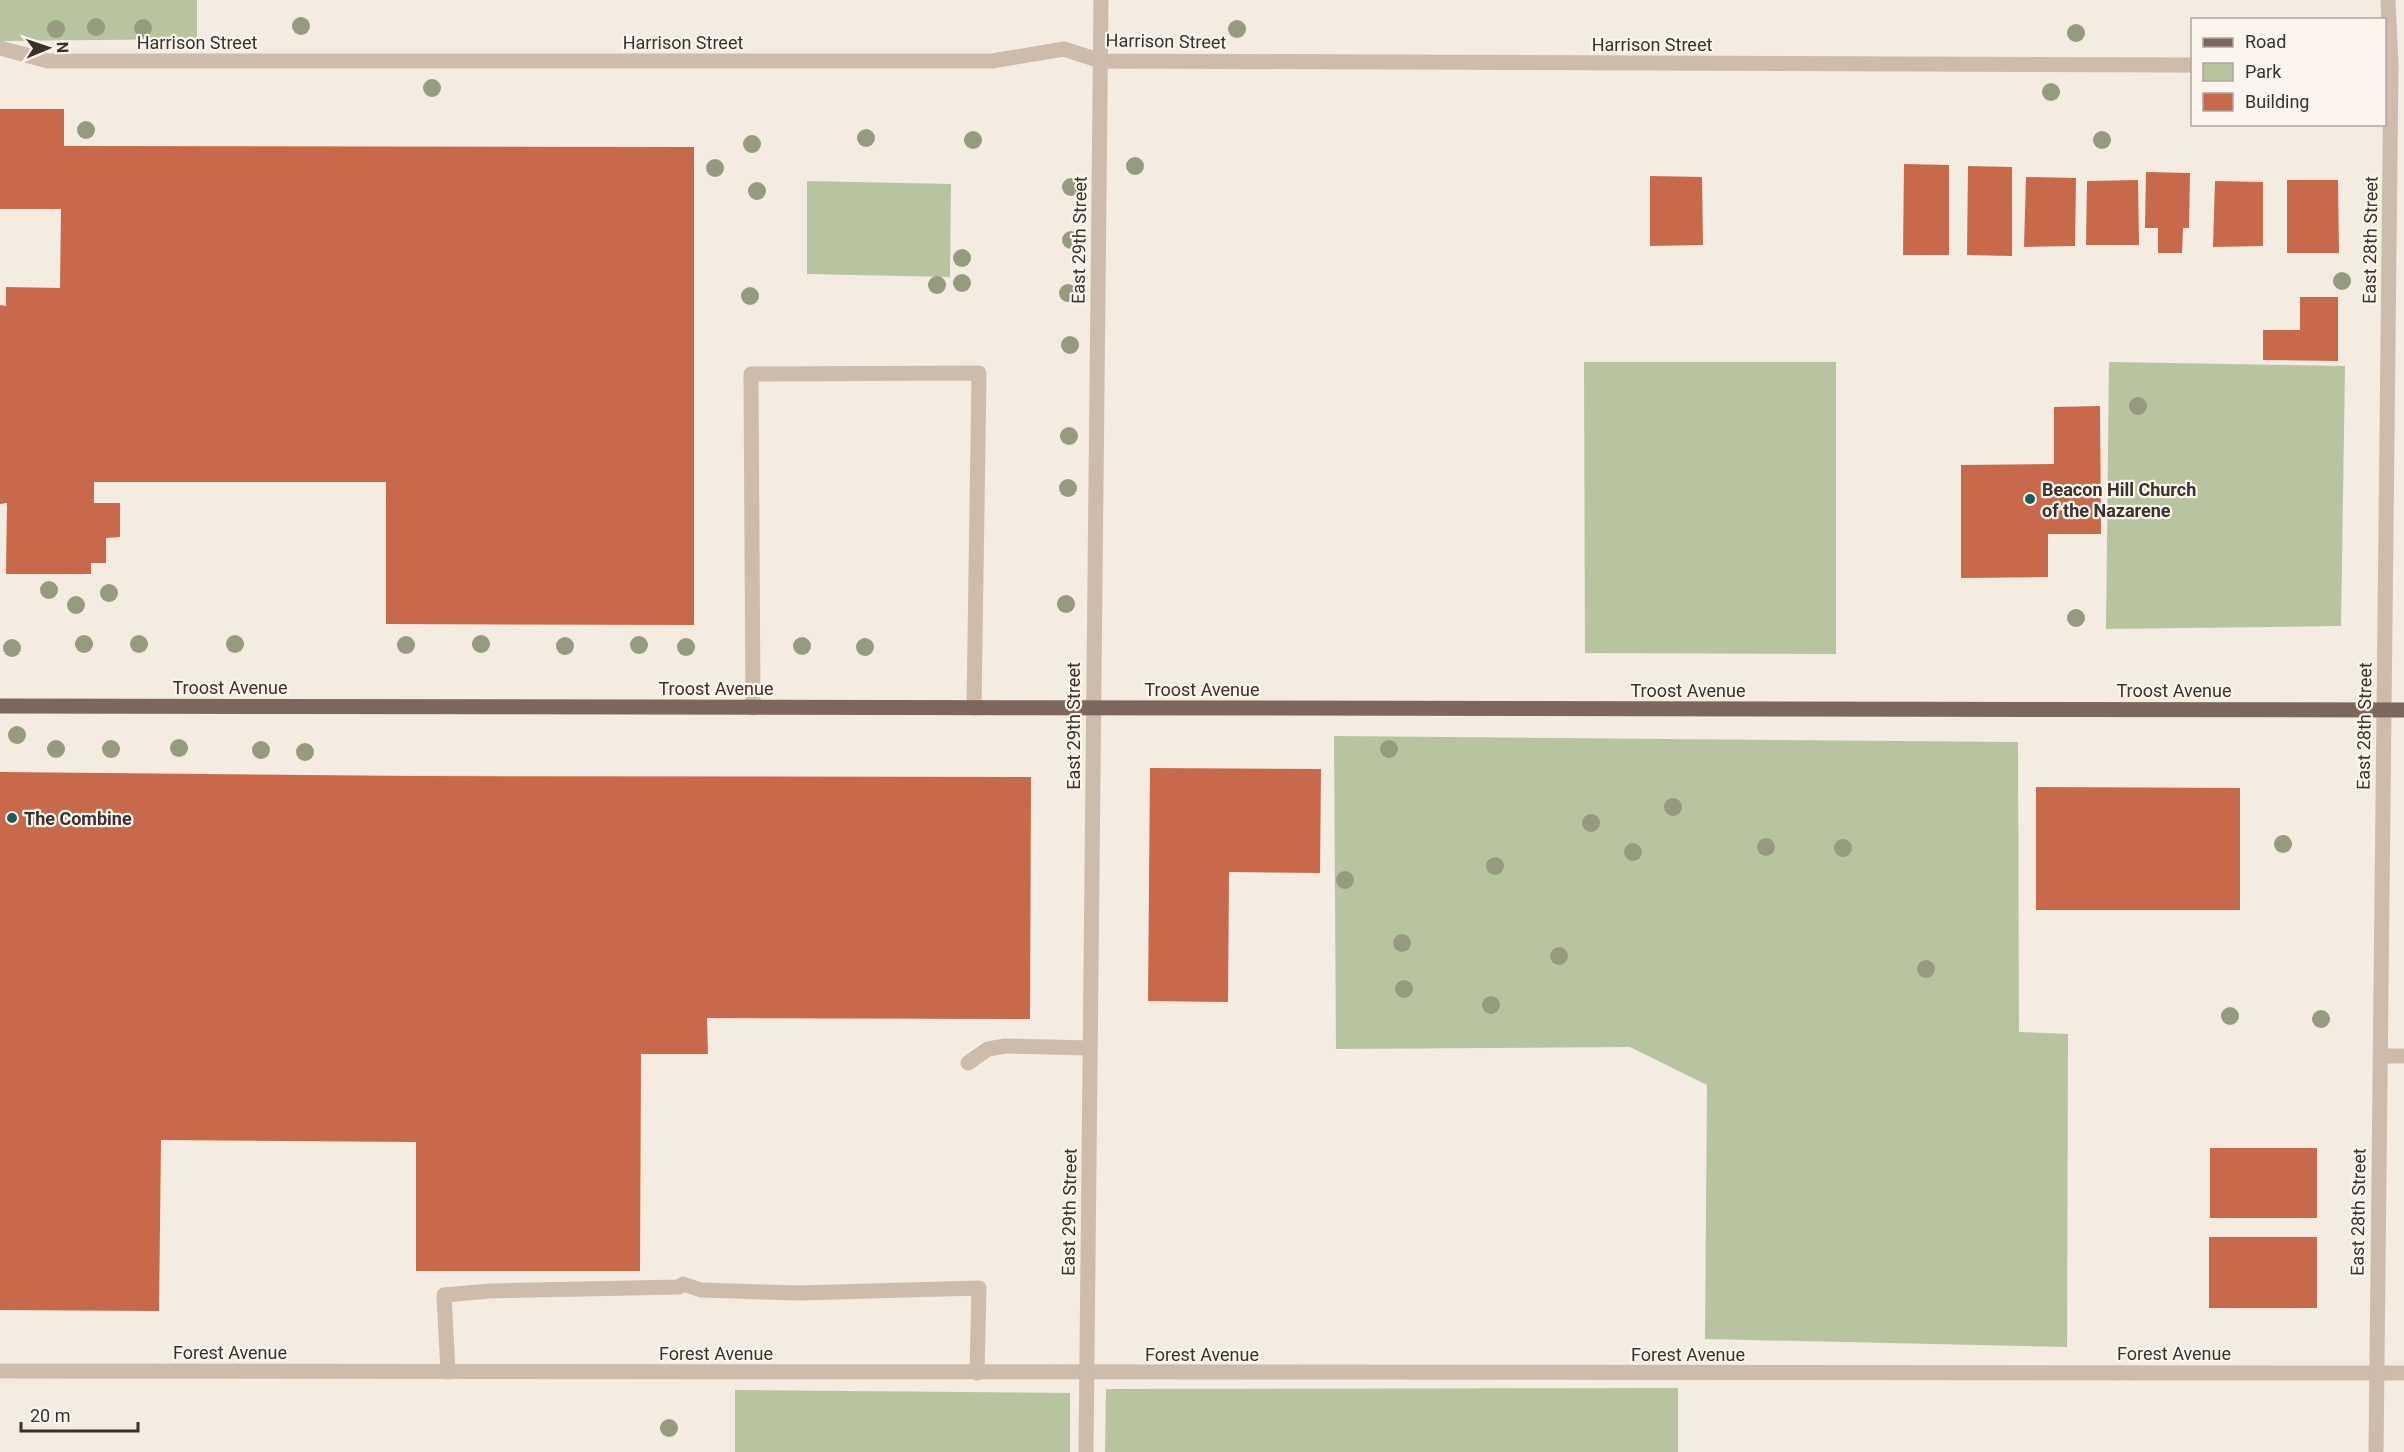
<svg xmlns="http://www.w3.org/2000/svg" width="2404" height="1452" font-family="Roboto,sans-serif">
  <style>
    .green { fill: #b8c4a0 }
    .building { fill: #c8694b }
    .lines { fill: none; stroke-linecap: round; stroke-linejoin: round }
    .minor { stroke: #cdbbac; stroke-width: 15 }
    .major { stroke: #7d675c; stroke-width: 15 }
    .tree { fill: #969b7f }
    .poi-dot { fill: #1f5a5e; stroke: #fbf5ee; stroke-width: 2 }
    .labels { text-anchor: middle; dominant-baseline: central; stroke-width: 4.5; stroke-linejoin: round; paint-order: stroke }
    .street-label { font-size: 18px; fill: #3b302b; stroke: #fbf5ee }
    .poi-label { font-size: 18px; font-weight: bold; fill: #3b302b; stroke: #fbf5ee; text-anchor: start }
  </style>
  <rect width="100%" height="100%" fill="#f4ebe1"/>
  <!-- green -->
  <g class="green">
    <path d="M0,0H197V39L0,41Z"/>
    <path d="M807,181L951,184L950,277L807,274Z"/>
    <path d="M1584,362H1836V654L1585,653Z"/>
    <path d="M2109,362L2345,366L2341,626L2106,629Z"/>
    <path d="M1334,736L2018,742L2019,1032L2068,1034L2067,1347L1705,1339L1707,1085L1630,1047L1336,1049Z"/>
    <path d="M1678,1388V1452H1105L1106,1389Z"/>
    <path d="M735,1390L1070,1393V1452H735Z"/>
  </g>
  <!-- building -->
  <g class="building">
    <path d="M0,109H64V146L694,147V625L386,624V482H94V503H120V537L106,538V563H91V574H6L7,503L0,504V305L6,306V287L60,288L61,209H0Z"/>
    <path d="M1904,164L1949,165V255H1903Z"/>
    <path d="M1968,166L2012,167V256L1967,255Z"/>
    <path d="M2146,172L2190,173L2189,228H2183L2182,253H2158V228H2145Z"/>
    <path d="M1650,176L1702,177L1703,245L1650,246Z"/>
    <path d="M2026,177L2076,178L2075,246L2024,247Z"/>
    <path d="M2138,180L2139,245H2086L2087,181Z"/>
    <path d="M2287,180H2338L2339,253H2287Z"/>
    <path d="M2215,181L2263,182V246L2213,247Z"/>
    <path d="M2300,297H2338V361L2263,360V330H2300Z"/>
    <path d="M2100,406L2101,534H2048V577L1961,578V465L2054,464V407Z"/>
    <path d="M1150,768L1321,769L1320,873L1229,872L1228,1002L1148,1001Z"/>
    <path d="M0,772L416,776L1031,777L1030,1019L707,1018L708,1054H641L640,1271H416V1142L161,1140L159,1311L0,1310Z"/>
    <path d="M2036,787L2240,788V910H2036Z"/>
    <rect x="2210" y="1148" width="107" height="70"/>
    <rect x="2209" y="1237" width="108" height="71"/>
  </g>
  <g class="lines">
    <!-- minor -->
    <g class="minor">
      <path d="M0,48L48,61H992L1064,49L1101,61L2192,65"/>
      <path d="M753,708L751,374L979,373L974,708"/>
      <path d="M2380,1056H2404"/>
      <path d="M968,1063L988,1049L1005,1046L1090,1048"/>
      <path d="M0,1371L2404,1373"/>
      <path d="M448,1372L444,1295L490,1291L679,1287L683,1284L701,1290L798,1293L979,1288L977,1373"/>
      <path d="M1086,1452L1101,0"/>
      <path d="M2376,1452L2391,65L2388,0"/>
    </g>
    <!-- major -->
    <path class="major" d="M0,706L2404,710"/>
  </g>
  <!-- trees -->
  <g class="tree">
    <circle cx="301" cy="26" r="9"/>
    <circle cx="96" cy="27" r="9"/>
    <circle cx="143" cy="28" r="9"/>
    <circle cx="56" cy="29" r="9"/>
    <circle cx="1237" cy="29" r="9"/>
    <circle cx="2076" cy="33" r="9"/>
    <circle cx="432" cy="88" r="9"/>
    <circle cx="2051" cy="92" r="9"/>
    <circle cx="86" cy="130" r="9"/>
    <circle cx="866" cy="138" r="9"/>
    <circle cx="973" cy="140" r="9"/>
    <circle cx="2102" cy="140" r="9"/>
    <circle cx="752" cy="144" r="9"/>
    <circle cx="1135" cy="166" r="9"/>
    <circle cx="715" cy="168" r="9"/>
    <circle cx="1071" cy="187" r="9"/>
    <circle cx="757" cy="191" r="9"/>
    <circle cx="1071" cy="240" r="9"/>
    <circle cx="962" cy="258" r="9"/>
    <circle cx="2342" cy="281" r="9"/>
    <circle cx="962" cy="283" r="9"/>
    <circle cx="937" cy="285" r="9"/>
    <circle cx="1068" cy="293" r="9"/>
    <circle cx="750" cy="296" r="9"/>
    <circle cx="1070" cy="345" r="9"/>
    <circle cx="2138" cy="406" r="9"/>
    <circle cx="1069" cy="436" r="9"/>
    <circle cx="1068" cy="488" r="9"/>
    <circle cx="49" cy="590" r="9"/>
    <circle cx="109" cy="593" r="9"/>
    <circle cx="1066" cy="604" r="9"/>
    <circle cx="76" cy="605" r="9"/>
    <circle cx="2076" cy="618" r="9"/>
    <circle cx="84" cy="644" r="9"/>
    <circle cx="139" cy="644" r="9"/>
    <circle cx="235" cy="644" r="9"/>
    <circle cx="481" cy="644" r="9"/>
    <circle cx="406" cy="645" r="9"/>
    <circle cx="639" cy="645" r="9"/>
    <circle cx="565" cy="646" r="9"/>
    <circle cx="802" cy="646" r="9"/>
    <circle cx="686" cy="647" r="9"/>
    <circle cx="865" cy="647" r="9"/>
    <circle cx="12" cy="648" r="9"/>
    <circle cx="17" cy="735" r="9"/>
    <circle cx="179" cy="748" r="9"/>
    <circle cx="56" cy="749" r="9"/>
    <circle cx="111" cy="749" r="9"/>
    <circle cx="1389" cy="749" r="9"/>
    <circle cx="261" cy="750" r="9"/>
    <circle cx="305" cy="752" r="9"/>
    <circle cx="1673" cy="807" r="9"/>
    <circle cx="1591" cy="823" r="9"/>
    <circle cx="2283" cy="844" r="9"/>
    <circle cx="1766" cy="847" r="9"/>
    <circle cx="1843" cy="848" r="9"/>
    <circle cx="1633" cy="852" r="9"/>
    <circle cx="1495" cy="866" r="9"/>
    <circle cx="1345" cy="880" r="9"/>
    <circle cx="1402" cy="943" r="9"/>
    <circle cx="1559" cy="956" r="9"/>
    <circle cx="1926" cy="969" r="9"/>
    <circle cx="1404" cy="989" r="9"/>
    <circle cx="1491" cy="1005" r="9"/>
    <circle cx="2230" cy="1016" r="9"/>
    <circle cx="2321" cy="1019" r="9"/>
    <circle cx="669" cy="1428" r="9"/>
  </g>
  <!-- markers -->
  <g class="poi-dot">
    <circle cx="2030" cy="499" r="6"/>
    <circle cx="12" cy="818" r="6"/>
  </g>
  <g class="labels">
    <!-- street labels -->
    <g class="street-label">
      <text transform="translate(1166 41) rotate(1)">Harrison Street</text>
      <text x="197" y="42">Harrison Street</text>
      <text x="683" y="42">Harrison Street</text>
      <text x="1652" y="44">Harrison Street</text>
      <text transform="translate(1079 240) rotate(-89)">East 29th Street</text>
      <text transform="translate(2370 240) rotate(-89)">East 28th Street</text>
      <text x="230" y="687">Troost Avenue</text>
      <text x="716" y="688">Troost Avenue</text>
      <text x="1202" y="689">Troost Avenue</text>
      <text x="1688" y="690">Troost Avenue</text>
      <text x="2174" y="690">Troost Avenue</text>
      <text transform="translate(1073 726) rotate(-90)">East 29th Street</text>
      <text transform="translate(2364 726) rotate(-89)">East 28th Street</text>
      <text transform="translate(1069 1212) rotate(-89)">East 29th Street</text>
      <text transform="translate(2358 1212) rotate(-89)">East 28th Street</text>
      <text x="230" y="1352">Forest Avenue</text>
      <text x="716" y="1353">Forest Avenue</text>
      <text x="2174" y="1353">Forest Avenue</text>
      <text x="1202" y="1354">Forest Avenue</text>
      <text x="1688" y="1354">Forest Avenue</text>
    </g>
    <!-- poi labels -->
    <g class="poi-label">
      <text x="2042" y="489">Beacon Hill Church<tspan x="2042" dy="21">of the Nazarene</tspan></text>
      <text x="24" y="818">The Combine</text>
    </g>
  </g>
  <!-- legend -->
  <rect x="2191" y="18" width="195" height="108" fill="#fbf5ee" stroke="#aea6a0" stroke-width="1.5"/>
  <rect x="2203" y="38" width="30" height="9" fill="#7d675c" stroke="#aea6a0" stroke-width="1.5"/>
  <text x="2245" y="48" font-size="18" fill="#3b302b">Road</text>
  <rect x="2203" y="63" width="30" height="18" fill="#b8c4a0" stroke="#aea6a0" stroke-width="1.5"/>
  <text x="2245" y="78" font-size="18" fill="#3b302b">Park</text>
  <rect x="2203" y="93" width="30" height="18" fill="#c8694b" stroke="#aea6a0" stroke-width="1.5"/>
  <text x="2245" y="108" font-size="18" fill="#3b302b">Building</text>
  <!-- north arrow -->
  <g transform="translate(48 48) rotate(88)" stroke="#fbf5ee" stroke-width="4.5" paint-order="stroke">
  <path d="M0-4.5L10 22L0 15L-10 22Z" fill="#3b302b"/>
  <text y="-9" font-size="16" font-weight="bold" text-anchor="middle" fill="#3b302b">N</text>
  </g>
  <!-- scale -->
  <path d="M21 1422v9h117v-9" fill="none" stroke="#3b302b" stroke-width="3"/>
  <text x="30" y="1422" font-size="18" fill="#3b302b" stroke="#fbf5ee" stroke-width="4.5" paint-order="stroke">20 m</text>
</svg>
